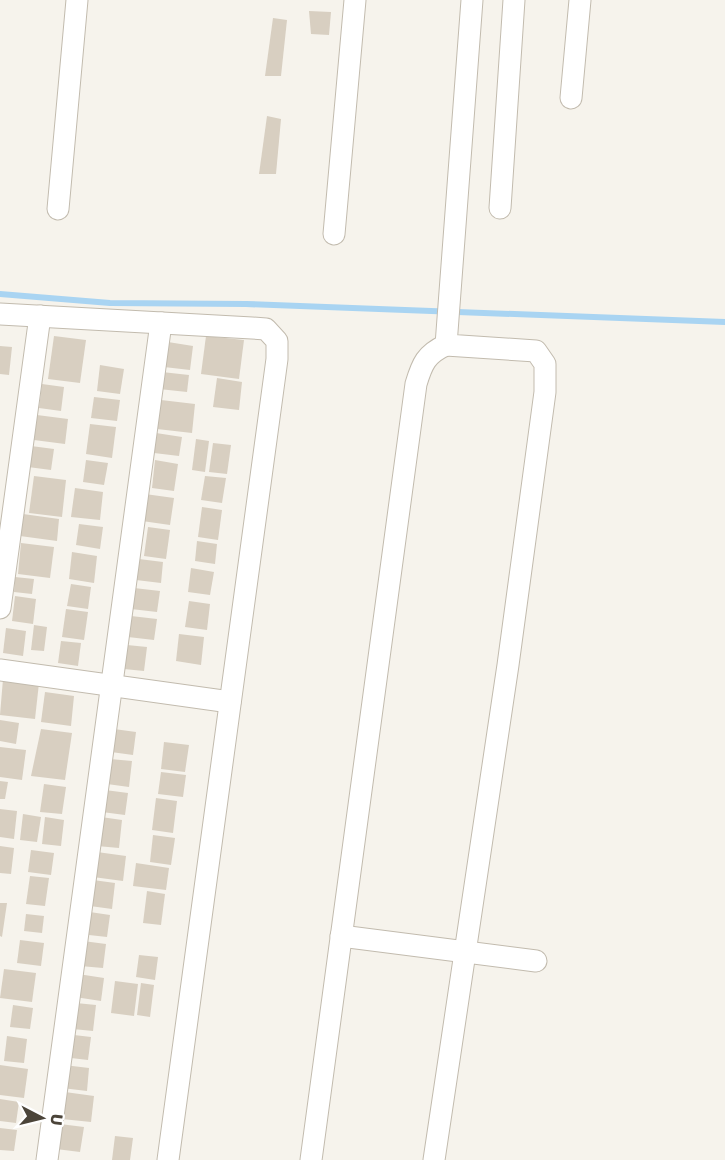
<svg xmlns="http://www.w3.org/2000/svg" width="725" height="1160" font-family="Rubik,sans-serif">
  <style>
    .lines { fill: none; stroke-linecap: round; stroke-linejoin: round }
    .stream { stroke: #a9d4f2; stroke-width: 6 }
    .building { fill: #d8cfc1 }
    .street-casing { stroke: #c2bbae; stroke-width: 23 }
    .street { stroke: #fff; stroke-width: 21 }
  </style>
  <rect width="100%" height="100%" fill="#f6f3ec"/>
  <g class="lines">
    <!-- stream -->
    <path class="stream" d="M0,294L110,303L246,304L725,322"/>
  </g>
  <!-- building -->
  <g class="building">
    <path d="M309,11L331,12L329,35L311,34Z"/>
    <path d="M273,18L287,20L281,76H265Z"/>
    <path d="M267,116L281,119L276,174H259Z"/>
    <path d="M54,336L86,340L80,383L48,379Z"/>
    <path d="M206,336L244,340L239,379L201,374Z"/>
    <path d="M168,342L193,346L190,370L164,367Z"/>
    <path d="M0,346L12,347L9,375L0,374Z"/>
    <path d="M100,365L124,369L120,394L97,391Z"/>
    <path d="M162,372L189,375L187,392L159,389Z"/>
    <path d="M217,378L242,382L239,410L213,407Z"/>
    <path d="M42,384L64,387L61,411L39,408Z"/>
    <path d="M94,397L120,400L117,421L91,418Z"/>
    <path d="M161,400L195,404L192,433L157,429Z"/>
    <path d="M37,415L68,419L65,444L34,440Z"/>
    <path d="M90,424L116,427L112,458L86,454Z"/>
    <path d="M156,433L182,437L179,456L154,453Z"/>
    <path d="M196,439L209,441L205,472L192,470Z"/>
    <path d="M213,443L231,445L227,474L209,472Z"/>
    <path d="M31,446L54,449L51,470L28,467Z"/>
    <path d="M86,460L108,463L104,485L83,482Z"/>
    <path d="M155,460L178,464L174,491L152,488Z"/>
    <path d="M34,476L66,480L62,517L29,513Z"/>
    <path d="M205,476L226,478L222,503L201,500Z"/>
    <path d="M75,488L103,492L100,520L71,517Z"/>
    <path d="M145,494L174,498L170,525L142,521Z"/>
    <path d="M202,507L222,510L218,540L198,537Z"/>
    <path d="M23,514L59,519L57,541L20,536Z"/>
    <path d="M79,524L103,527L100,549L76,545Z"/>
    <path d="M148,527L170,530L166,559L144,556Z"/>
    <path d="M197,541L217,544L215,564L195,561Z"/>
    <path d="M21,543L54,547L50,578L18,574Z"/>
    <path d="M72,552L97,556L94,583L69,579Z"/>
    <path d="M139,559L163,562L161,583L136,580Z"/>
    <path d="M191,568L214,572L210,595L188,592Z"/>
    <path d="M15,577L34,579L32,594L14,592Z"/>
    <path d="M71,584L91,587L88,609L67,606Z"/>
    <path d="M134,588L160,591L157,612L131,609Z"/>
    <path d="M15,596L36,599L33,624L12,621Z"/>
    <path d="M189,601L210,604L207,630L185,627Z"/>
    <path d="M66,609L88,612L84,640L62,637Z"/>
    <path d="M131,616L157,619L154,640L128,637Z"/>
    <path d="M34,625L47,627L44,651L31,650Z"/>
    <path d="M6,628L26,631L23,656L3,653Z"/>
    <path d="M179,634L204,637L201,665L176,661Z"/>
    <path d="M61,641L81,643L78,666L58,663Z"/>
    <path d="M127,645L147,647L144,671L124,669Z"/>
    <path d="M3,679L39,683L35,719L0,715Z"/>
    <path d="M45,692L74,696L71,726L41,722Z"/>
    <path d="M0,720L19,723L16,744L0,741Z"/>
    <path d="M41,729L72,733L65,780L31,776Z"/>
    <path d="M114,729L136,732L133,755L111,752Z"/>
    <path d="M164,742L189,745L185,772L161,769Z"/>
    <path d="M0,747L26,750L22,780L0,777Z"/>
    <path d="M110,759L132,761L129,787L107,784Z"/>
    <path d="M161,772L186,775L183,797L158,794Z"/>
    <path d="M0,781L8,782L5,799H0Z"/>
    <path d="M44,784L66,787L62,814L40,812Z"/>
    <path d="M105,790L128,793L125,815L102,812Z"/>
    <path d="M156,798L177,801L173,833L152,830Z"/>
    <path d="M0,809L17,811L14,839L0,837Z"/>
    <path d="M23,814L41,817L37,842L20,840Z"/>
    <path d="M45,817L64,820L61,846L42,844Z"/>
    <path d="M101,817L122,820L119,848L97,846Z"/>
    <path d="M153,835L175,838L171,865L150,862Z"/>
    <path d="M0,846L14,848L11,874L0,873Z"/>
    <path d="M31,850L54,853L51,875L28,872Z"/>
    <path d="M97,852L126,856L123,881L93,877Z"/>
    <path d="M136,863L169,868L166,890L133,886Z"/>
    <path d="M30,876L49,878L45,906L26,904Z"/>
    <path d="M93,880L115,883L112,909L90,906Z"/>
    <path d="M147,891L165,894L161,925L143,923Z"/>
    <path d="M0,903H7L2,937L0,936Z"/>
    <path d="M83,911L110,915L107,937L80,934Z"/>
    <path d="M26,914L44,916L42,933L24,931Z"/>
    <path d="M20,940L44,943L41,966L17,963Z"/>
    <path d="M83,941L106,944L103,968L80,966Z"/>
    <path d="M139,955L158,957L155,980L136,977Z"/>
    <path d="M4,969L36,973L32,1002L0,998Z"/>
    <path d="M78,974L104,978L101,1001L75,997Z"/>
    <path d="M115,981L138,984L134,1016L111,1013Z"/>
    <path d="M141,983L154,985L150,1017L137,1015Z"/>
    <path d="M76,1003L96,1005L93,1031L73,1029Z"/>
    <path d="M13,1005L33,1008L30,1029L10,1027Z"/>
    <path d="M74,1035L91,1037L88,1060L71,1058Z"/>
    <path d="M7,1036L27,1039L24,1063L4,1061Z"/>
    <path d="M0,1065L28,1069L24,1098L0,1095Z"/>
    <path d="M64,1065L89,1068L87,1091L62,1088Z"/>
    <path d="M65,1092L94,1096L91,1122L62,1119Z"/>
    <path d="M0,1099L19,1102L16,1123L0,1121Z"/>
    <path d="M60,1124L84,1127L80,1152L56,1149Z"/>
    <path d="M0,1128L17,1130L14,1151L0,1150Z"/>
    <path d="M115,1136L133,1138L130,1160H112Z"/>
  </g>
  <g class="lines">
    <!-- street casing -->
    <g class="street-casing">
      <g id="street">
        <path d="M571,98L580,0"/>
        <path d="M500,208L514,0"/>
        <path d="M58,209L77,0"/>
        <path d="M334,234L355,0"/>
        <path d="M0,314L252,328L266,329L277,341V359L168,1160"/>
        <path d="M0,608L40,316"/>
        <path d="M0,670L230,702"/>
        <path d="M341,936L536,961"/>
        <path d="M47,1160L161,323"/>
        <path d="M311,1160L416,384C422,364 426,354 446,345"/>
        <path d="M434,1160L508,665L545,392V364L536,351L446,345L472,0"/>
      </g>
    </g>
    <!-- street -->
    <use href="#street" class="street"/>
  </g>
  <!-- north arrow -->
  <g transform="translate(42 1118) rotate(97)" stroke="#ffffff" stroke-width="4.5" paint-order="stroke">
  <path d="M0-4.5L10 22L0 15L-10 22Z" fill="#4b4439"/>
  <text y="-9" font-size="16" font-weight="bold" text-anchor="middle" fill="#4b4439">U</text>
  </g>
</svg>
